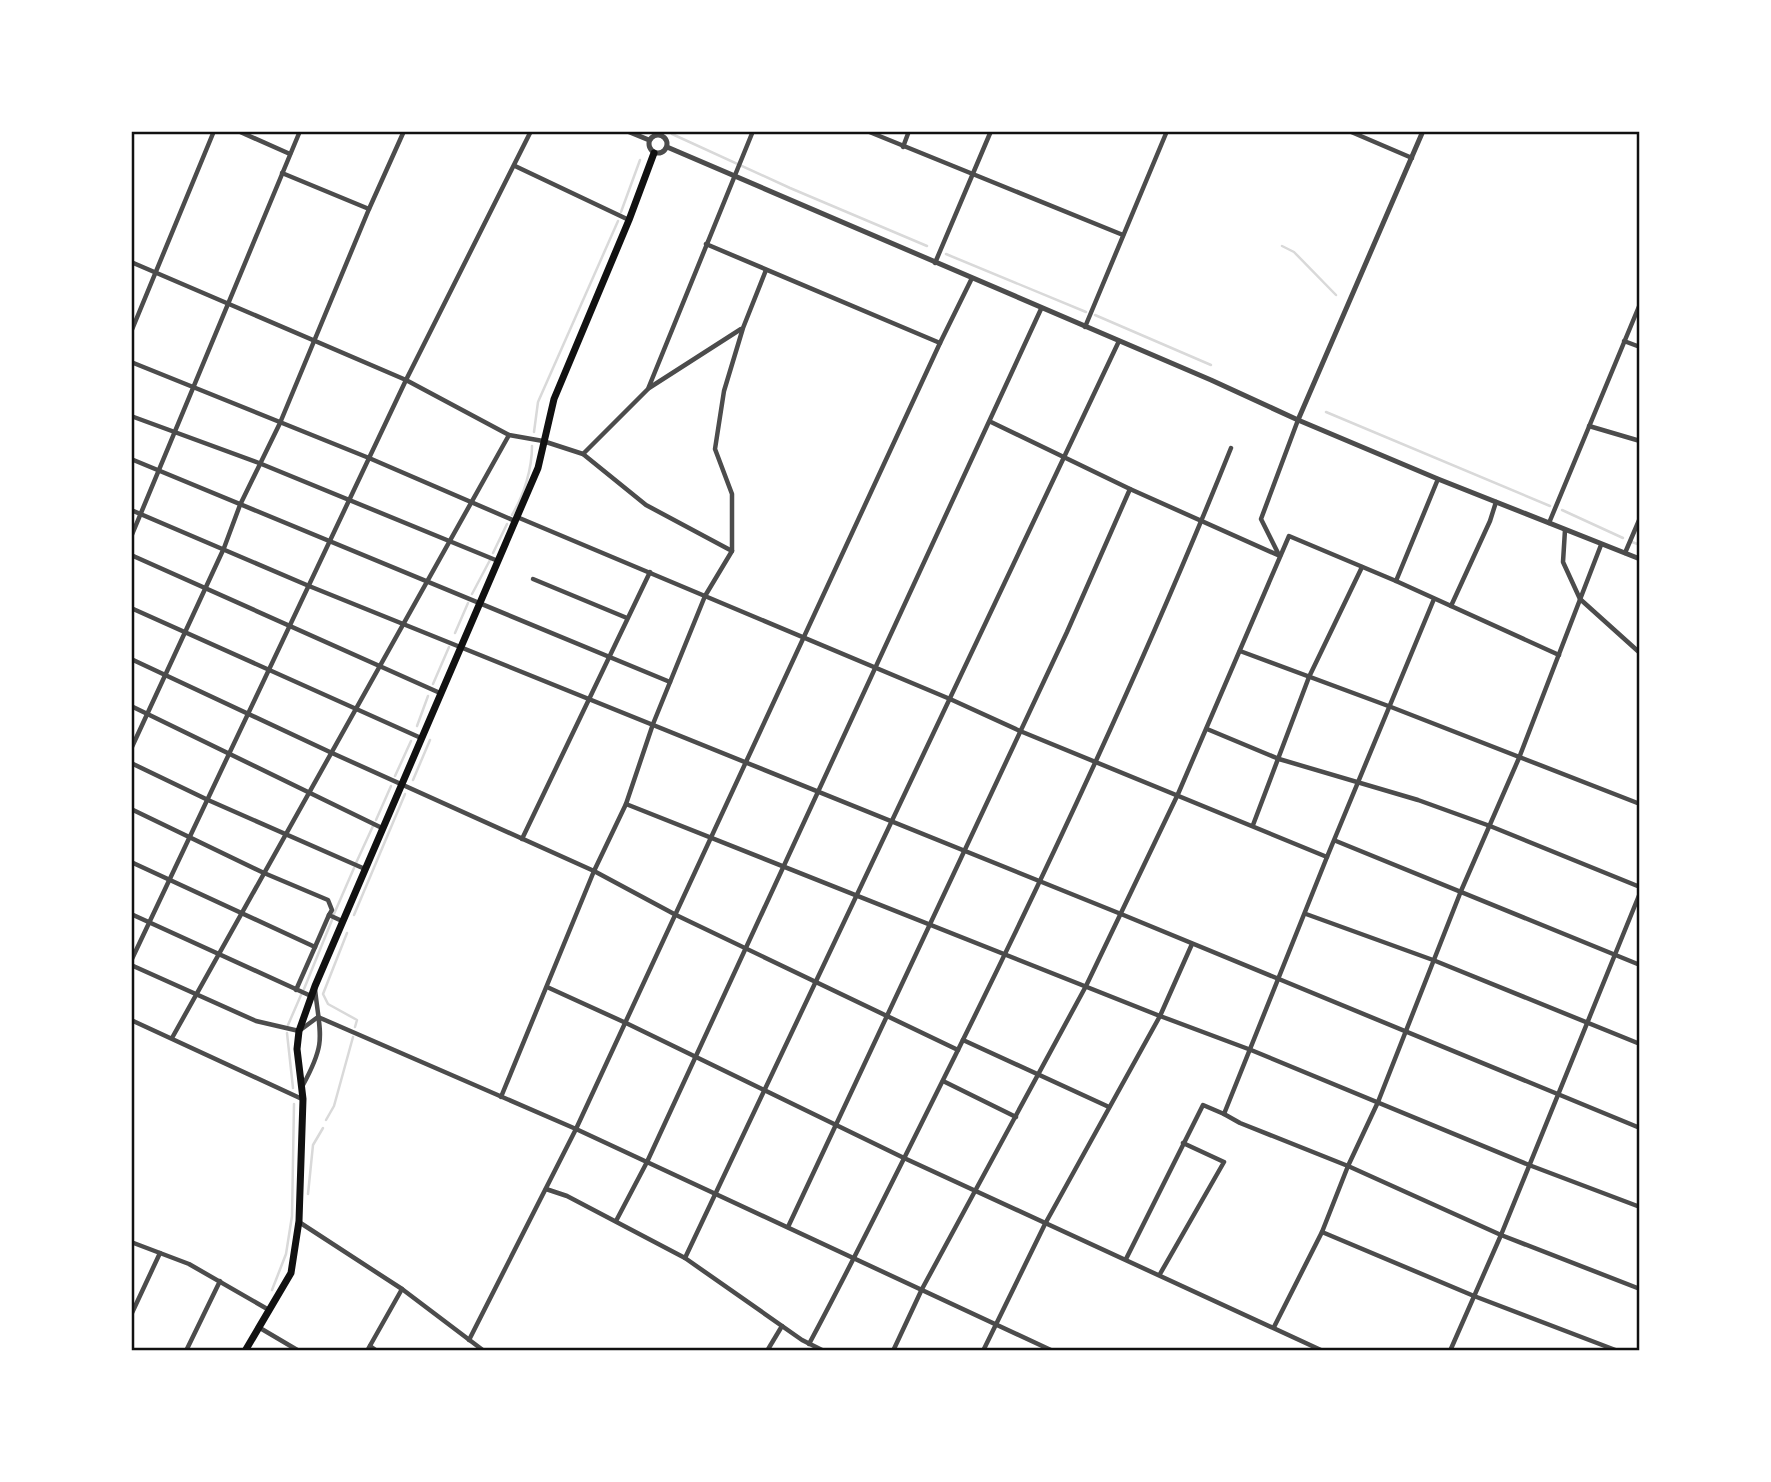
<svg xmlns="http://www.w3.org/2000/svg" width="1771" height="1482" font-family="Barlow,sans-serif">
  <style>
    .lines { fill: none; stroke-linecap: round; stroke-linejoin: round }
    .stream { stroke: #d9d9d9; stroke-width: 2.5 }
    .minor { stroke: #4c4c4c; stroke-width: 4.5 }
    .tertiary { stroke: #4c4c4c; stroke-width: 5 }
    .primary { stroke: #111; stroke-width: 7 }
    .neatline { fill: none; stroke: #111; stroke-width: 2.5 }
  </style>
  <rect width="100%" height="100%" fill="#fff"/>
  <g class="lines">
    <!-- stream -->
    <g class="stream">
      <path d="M672,134L790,188L927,246"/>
      <path d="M621,212L640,160"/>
      <path d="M1282,246L1294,252L1336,295"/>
      <path d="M946,254L1086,312"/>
      <path d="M1095,315L1211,365"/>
      <path d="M1326,412L1550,506"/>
      <path d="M534,432L538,402L618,221"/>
      <path d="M1562,510L1623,538"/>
      <path d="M512,515C524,495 532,469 532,446"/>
      <path d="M1632,542L1640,545"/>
      <path d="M493,553L507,524"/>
      <path d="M472,594L490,560"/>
      <path d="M455,633L468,603"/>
      <path d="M433,684L449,647"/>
      <path d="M417,726L428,696"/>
      <path d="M395,776L411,741"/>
      <path d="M413,780L430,740"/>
      <path d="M376,820L391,786"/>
      <path d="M356,863L373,826"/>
      <path d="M334,914L354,868"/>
      <path d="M354,915L405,794"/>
      <path d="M347,933L323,994L328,1004L357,1020L355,1027"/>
      <path d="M304,989L332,920"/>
      <path d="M288,1025L301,995"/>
      <path d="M287,1033L293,1088"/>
      <path d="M326,1120L334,1106L353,1037"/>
      <path d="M308,1194L313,1145L323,1128"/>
      <path d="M272,1290L286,1254L292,1216L294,1104"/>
    </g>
    <!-- minor -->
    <g class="minor">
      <path d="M238,131L290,154"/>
      <path d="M867,131L1123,235"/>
      <path d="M1349,131L1412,158"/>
      <path d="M1636,131L1640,133"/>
      <path d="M903,147L909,131"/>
      <path d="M515,166L629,220"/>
      <path d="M282,173L369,209"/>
      <path d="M706,244L940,343"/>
      <path d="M131,262L406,380L509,435L543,441L583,454L646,505L732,551L705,596L653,724L626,804L594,871L501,1097"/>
      <path d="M935,263L991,131"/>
      <path d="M1085,327L1167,131"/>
      <path d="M131,332L214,131"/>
      <path d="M1624,341L1640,347"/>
      <path d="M131,362L369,458L515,521"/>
      <path d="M649,388L741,329"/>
      <path d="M131,416L259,463L498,561"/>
      <path d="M991,422L1130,489L1280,556"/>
      <path d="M1589,426L1640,441"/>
      <path d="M583,454L648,389L753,131"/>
      <path d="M131,459L670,682"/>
      <path d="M131,510L309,586L1121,914L1640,1128"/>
      <path d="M517,517L950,699L1020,731L1327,857"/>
      <path d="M1549,523L1640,304"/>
      <path d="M1565,530L1563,562L1580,599L1640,653"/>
      <path d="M131,537L300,131"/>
      <path d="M732,551V494L715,449L724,391L743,328L766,270"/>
      <path d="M1625,553L1640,518"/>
      <path d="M131,555L440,693"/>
      <path d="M1279,555L1261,519L1298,420"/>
      <path d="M533,579L627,618"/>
      <path d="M1396,581L1438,479"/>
      <path d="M1451,606L1490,521L1496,502"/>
      <path d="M131,608L421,738"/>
      <path d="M1240,651L1391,707L1640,804"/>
      <path d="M131,659L332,753L594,871L676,915L958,1050"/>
      <path d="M131,706L382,828"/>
      <path d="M1207,729L1279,759L1418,800L1490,826L1640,887"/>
      <path d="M131,749L224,548L240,505L280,423L369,209L404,131"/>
      <path d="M131,763L208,800L365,869"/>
      <path d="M626,804L1160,1016L1251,1050L1529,1165L1640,1207"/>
      <path d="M131,809L264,873L328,900L332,910L329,915L342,921"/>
      <path d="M1253,825L1309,677L1362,567"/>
      <path d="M522,839L650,572"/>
      <path d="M1336,841L1640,965"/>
      <path d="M131,862L315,947L296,990"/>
      <path d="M131,914L311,996"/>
      <path d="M1306,914L1433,960L1640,1044"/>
      <path d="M315,947L329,915"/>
      <path d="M131,961L406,380L531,131"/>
      <path d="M131,965L256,1021L299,1031L318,1017L576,1129L1053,1351"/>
      <path d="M547,987L626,1023L904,1158L1323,1351"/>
      <path d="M131,1020L302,1099"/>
      <path d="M172,1038L509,435"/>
      <path d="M963,1040L1109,1107"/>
      <path d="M943,1081L1016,1117"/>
      <path d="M303,1085C327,1041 320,1036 315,989"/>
      <path d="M1224,1114L1240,1123L1348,1166L1501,1235L1640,1289"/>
      <path d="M546,1189L567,1196L685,1258L802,1340L824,1351"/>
      <path d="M616,1221L647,1162L1041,309"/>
      <path d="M299,1222L402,1289L484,1351"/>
      <path d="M788,1227L1067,632L1130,489"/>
      <path d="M1322,1232L1474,1296L1618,1351"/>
      <path d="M131,1242L189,1264L269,1310"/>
      <path d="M685,1258L1119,341"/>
      <path d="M1126,1259L1203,1105L1224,1114L1327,857L1434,599"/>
      <path d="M1160,1274L1224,1162L1183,1143"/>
      <path d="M131,1315L160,1253"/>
      <path d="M1274,1327L1322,1232L1348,1166L1378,1102L1461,891L1519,758L1601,545"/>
      <path d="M260,1328L299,1351"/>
      <path d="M469,1340L576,1129L940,343L971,280"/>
      <path d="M809,1344C860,1249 907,1152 955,1056C1054,856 1148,655 1231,448"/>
      <path d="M370,1346L377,1351"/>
      <path d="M186,1351L220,1281"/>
      <path d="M367,1351L402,1289"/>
      <path d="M767,1351L782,1326"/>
      <path d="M893,1351L922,1289L1086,986L1178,794L1289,536L1396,581L1559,655"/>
      <path d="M983,1351L1045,1224L1160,1016L1192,944"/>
      <path d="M1450,1351L1501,1235L1640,893"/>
    </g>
    <!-- tertiary -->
    <g class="tertiary">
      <path d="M627,131L649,140"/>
      <circle cx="658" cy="144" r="9"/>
      <path d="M667,147L1211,380L1298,420L1438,479L1640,559"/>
      <path d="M1298,420L1423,131"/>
    </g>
    <!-- primary -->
    <path class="primary" d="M245,1351L291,1273L299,1221L303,1099L297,1049L299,1031L315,986L538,468L554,399L629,220L654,153"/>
  </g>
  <!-- border -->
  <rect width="1771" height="1482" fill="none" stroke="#ffffff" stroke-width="266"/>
  <rect x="133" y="133" width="1505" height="1216" class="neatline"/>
</svg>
